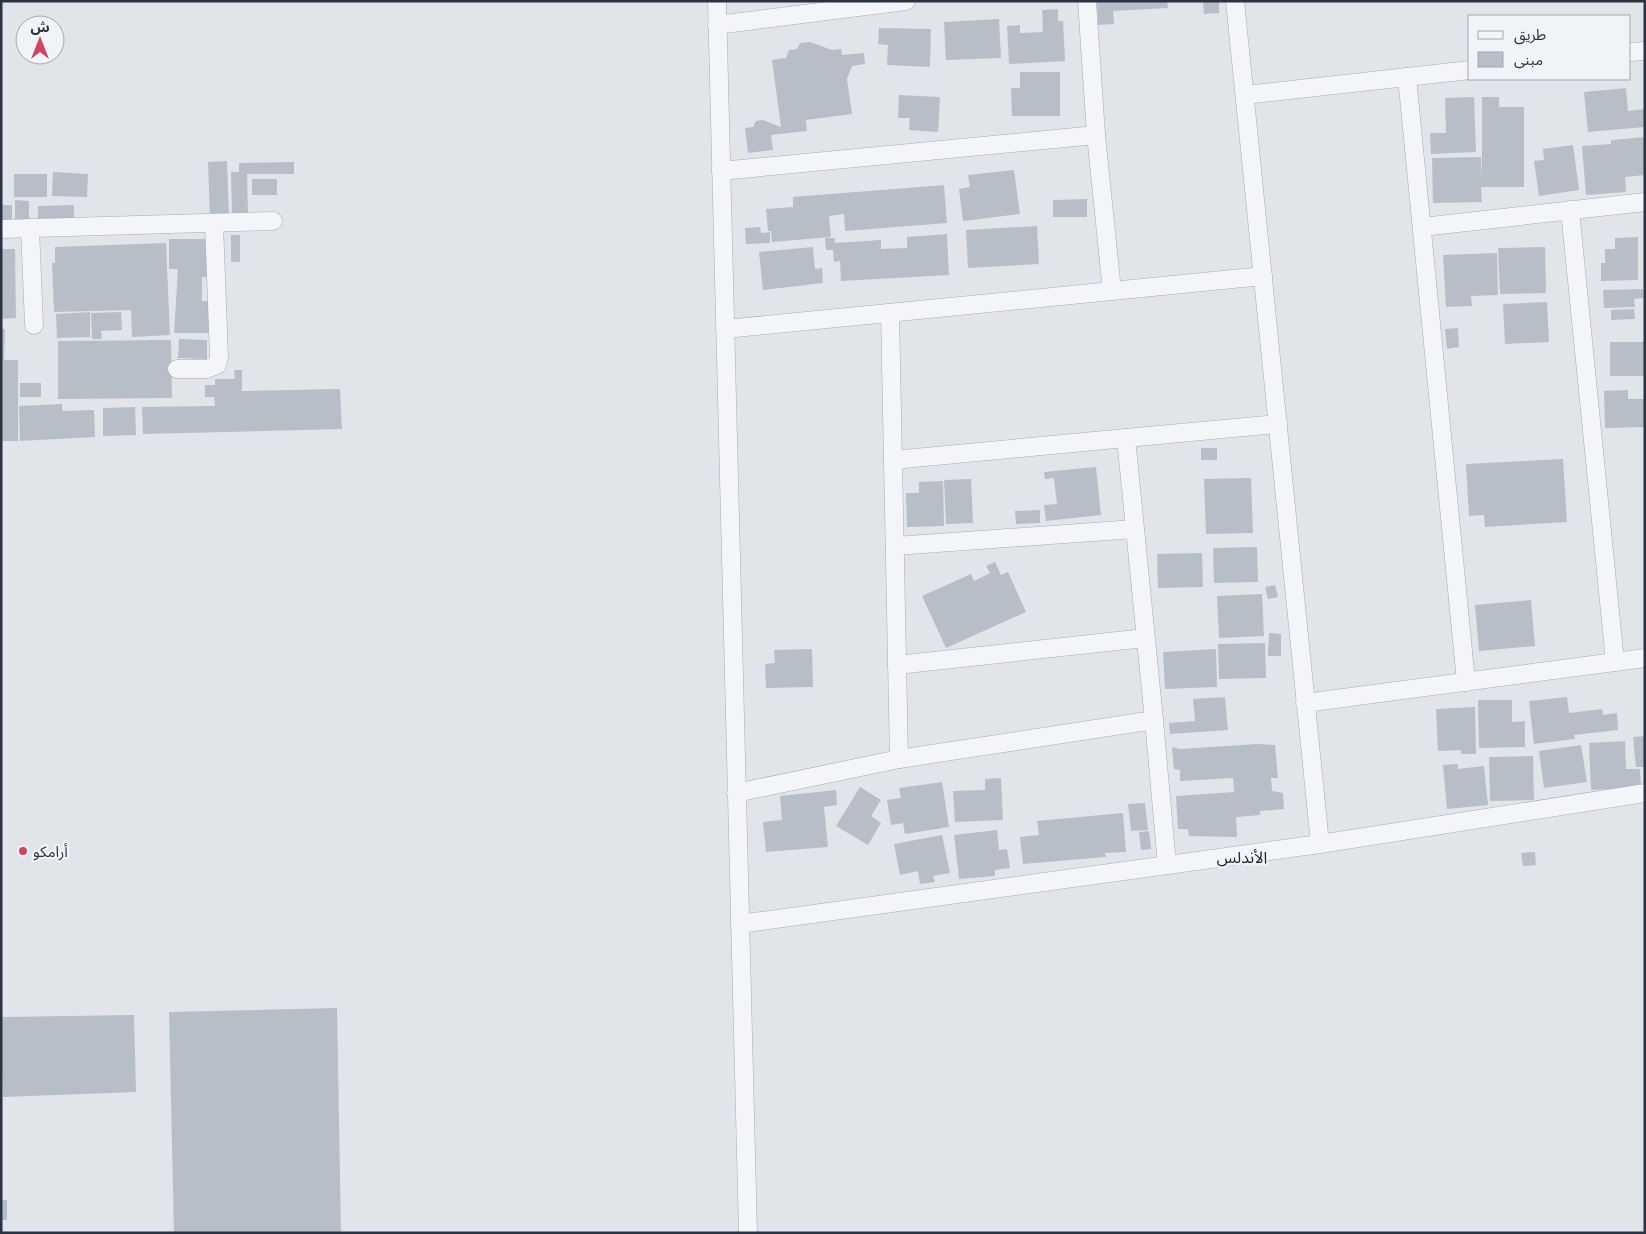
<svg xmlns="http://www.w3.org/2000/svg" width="1646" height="1234" font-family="'Public Sans','Noto Sans Arabic',sans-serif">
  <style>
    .building { fill: #b8bec7 }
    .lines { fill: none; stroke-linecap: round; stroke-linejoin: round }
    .minor-casing { stroke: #a6acb4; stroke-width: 19 }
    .minor { stroke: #f4f5f8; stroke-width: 18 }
    .poi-dot { fill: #d14460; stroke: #f0f4f7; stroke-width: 2 }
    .labels { text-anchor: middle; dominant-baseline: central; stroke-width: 4.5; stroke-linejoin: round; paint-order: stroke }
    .poi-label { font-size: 15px; fill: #293342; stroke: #f0f4f7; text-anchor: start }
    .neighbourhood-label { font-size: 16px; fill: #1b2433; stroke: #f0f4f7 }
  </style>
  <rect width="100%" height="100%" fill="#e1e5ea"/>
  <!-- building -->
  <g class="building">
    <path d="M1097,1H1167L1168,8L1113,11L1114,24L1098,25Z"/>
    <path d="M1203,1H1219V13L1204,14Z"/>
    <path d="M1058,9V21H1063L1065,61L1009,64L1007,26L1020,25V33L1043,32L1042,10Z"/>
    <path d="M999,19L1001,58L946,60L944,22Z"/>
    <path d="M879,28L931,29L930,67L887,65L888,45L878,44Z"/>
    <path d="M810,42L832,50L841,49L842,55L864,53L865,64L852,66L847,79L852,114L806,120L807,131L771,135L773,150L748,153L745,128L753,127L756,121L763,120L781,127L772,60L786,58L789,50L797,49L800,43Z"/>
    <path d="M1020,72H1060V116H1012L1011,88H1020Z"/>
    <path d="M1626,88L1628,111L1645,109V127L1588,132L1584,92Z"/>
    <path d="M899,95L940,97L938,132L909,130L910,118H898Z"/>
    <path d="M1474,97L1476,152L1431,154L1430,133H1446L1445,98Z"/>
    <path d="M1482,97H1499V107H1524V187H1481L1482,202L1433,203L1432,158L1481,157L1482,181Z"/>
    <path d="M1645,137V175L1625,177L1626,192L1586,195L1582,146L1611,144V140Z"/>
    <path d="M1573,145L1579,190L1539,196L1534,161L1544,160L1543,149Z"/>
    <path d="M227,161L229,218L210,219L208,162Z"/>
    <path d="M294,162V174H247L248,213H232L231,172H239V163Z"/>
    <path d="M1014,170L1020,214L963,221L959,189L970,187L968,175Z"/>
    <path d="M53,172L88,174L87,197L52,196Z"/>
    <rect x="14" y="174" width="33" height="23"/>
    <rect x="252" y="179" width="25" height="16"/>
    <path d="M944,185L947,223L845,231L844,214L829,216L831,237L772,242L771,231H768L766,209L793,207V197Z"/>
    <path d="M1087,199V217H1053V200Z"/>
    <path d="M15,200L29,201V221L15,220Z"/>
    <path d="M1,205H12V223L1,224Z"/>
    <path d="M74,205V221L38,222V206Z"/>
    <path d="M1037,226L1039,264L968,268L966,230Z"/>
    <path d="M760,227L761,233L770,232V243L746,244L745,228Z"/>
    <path d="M947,234L949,275L841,281L840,261L834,262L833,250H826L825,238H835V243L881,240V249L907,248V237Z"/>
    <rect x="231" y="235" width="9" height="27"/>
    <path d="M1638,237V280L1601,281V263H1605V249H1615V238Z"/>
    <path d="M169,239H209V277H202V301H211V333H174L178,269H169Z"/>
    <path d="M166,243L170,335L132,337L131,310L54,312L52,263H55V247Z"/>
    <path d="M813,247L815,269L822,268L823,283L763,290L759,252Z"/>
    <path d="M1545,247L1546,293L1500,294L1498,248Z"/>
    <path d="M1,249H15L16,318L1,319Z"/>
    <path d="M1497,253L1498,295L1471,296L1472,306L1446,307L1443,255Z"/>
    <path d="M1643,289L1644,298L1634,299L1635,307L1604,308L1603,290Z"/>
    <path d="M1547,302L1549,342L1505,344L1503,304Z"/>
    <path d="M1634,309L1635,319L1611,320V310Z"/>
    <path d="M90,312V337L57,338L56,314Z"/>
    <path d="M121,312L122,330L101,331L102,339H92L91,313Z"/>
    <path d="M1458,328L1459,347L1447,349L1445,329Z"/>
    <path d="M1,329H5L4,360H18V441H1Z"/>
    <path d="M179,339L207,340V359L178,358Z"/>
    <path d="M171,340L172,398L58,399V341Z"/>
    <rect x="1610" y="342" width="35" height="34"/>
    <path d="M234,370H242V391L340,389L342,429L143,434L142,407L215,406L214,397H205V385H215V379H235Z"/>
    <rect x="20" y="383" width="21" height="14"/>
    <path d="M1628,390V399H1645V427L1605,428L1604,391Z"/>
    <path d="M62,404V411L94,410L95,437L20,441L19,406Z"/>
    <path d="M135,407L136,435L103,436V408Z"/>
    <rect x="1201" y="448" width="16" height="12"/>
    <path d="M1563,459L1567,522L1485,527L1484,515L1469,516L1466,464Z"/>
    <path d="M1096,467L1101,515L1046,521L1044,505L1057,504L1054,478L1045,479L1044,472Z"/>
    <path d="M1251,478L1253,533L1206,534L1204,479Z"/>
    <path d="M971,479L973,523L946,524L944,480Z"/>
    <path d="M943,481L944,526L907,527L906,493H919V482Z"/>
    <path d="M1040,510V523L1016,524L1015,511Z"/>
    <path d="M1257,547L1258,582L1214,583L1213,548Z"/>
    <path d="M1202,553L1203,587L1158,588L1157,554Z"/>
    <path d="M995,562L1001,575L1008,572L1026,612L946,648L922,596L971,574L974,581L990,573L986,566Z"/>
    <path d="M1275,585L1278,597L1268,599L1265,587Z"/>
    <path d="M1262,594L1264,636L1219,638L1217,596Z"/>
    <path d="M1531,600L1535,646L1479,651L1475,605Z"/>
    <path d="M1269,633L1281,634V656H1268Z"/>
    <path d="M1265,643L1266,678L1219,679L1218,644Z"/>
    <path d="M812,649L813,687L766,688L765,664L775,663L774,650Z"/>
    <path d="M1216,649L1217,687L1165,689L1163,652Z"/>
    <path d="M1225,697L1228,730L1170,734L1169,723L1195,721L1193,699Z"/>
    <path d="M1567,697L1569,713L1602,709L1603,715L1617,713L1618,730L1574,735L1575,739L1534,744L1529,701Z"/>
    <path d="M1478,700H1512V722L1525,721V747L1479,748Z"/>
    <path d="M1475,707L1476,754H1461V750L1438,751L1436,709Z"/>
    <path d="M1645,736V767H1636L1633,737Z"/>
    <path d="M1625,741L1626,769H1640L1641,787L1591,790L1589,743Z"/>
    <path d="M1257,744L1275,745L1278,778H1271L1272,791L1283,793L1284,809L1260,811V815L1236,817L1237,837L1189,836L1188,829H1178L1176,796L1234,792L1233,778L1180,781V770L1174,769L1172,747L1180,749Z"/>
    <path d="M1581,745L1587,782L1544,788L1539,751Z"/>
    <path d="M1533,756L1534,800L1490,801L1489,757Z"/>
    <path d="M1458,764V769L1484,766L1488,805L1447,809L1443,765Z"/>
    <path d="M1001,778L1003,820L955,822L953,791L985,790V779Z"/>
    <path d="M942,782L949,827L905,834L903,823L891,825L887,800L901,798L899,788Z"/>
    <path d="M860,787L881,800L871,816L881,823L868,845L836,826Z"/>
    <path d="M836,790L837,805L824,807L828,847L766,852L763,822L782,820L780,796Z"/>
    <path d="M1145,803L1148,830L1131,831L1128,804Z"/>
    <path d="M1123,813L1126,852L1105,853L1106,857L1023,864L1020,837L1039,835L1037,821Z"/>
    <path d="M997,830L999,850L1007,849L1010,868L995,870V876L959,879L954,835Z"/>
    <path d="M1149,831L1151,849L1141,850L1139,832Z"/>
    <path d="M942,835L950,873L933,876L935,882L920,884L918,871L900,875L894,844Z"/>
    <path d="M1535,852L1536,865L1523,866L1521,853Z"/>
    <path d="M337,1008L341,1233H174L169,1012Z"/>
    <path d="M134,1015L136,1092L3,1097L1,1017Z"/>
    <rect x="1" y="1200" width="6" height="20"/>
  </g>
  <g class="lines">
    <!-- minor casing -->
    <g class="minor-casing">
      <g id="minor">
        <path d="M717,1L748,1233"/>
        <path d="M1235,1L1320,844"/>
        <path d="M717,25L906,1"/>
        <path d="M1630,52L1645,51"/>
        <path d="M1407,77L1466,682"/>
        <path d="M1245,95L1470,70"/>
        <path d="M721,171L1096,135L1087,1"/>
        <path d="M1570,210L1615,662"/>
        <path d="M1422,227L1645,202"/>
        <path d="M30,228L34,325"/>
        <path d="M1,229L273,221"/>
        <path d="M1112,291L1263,276"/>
        <path d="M725,329L1112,291L1096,135"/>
        <path d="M177,369H207L217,365L219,357L214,223"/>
        <path d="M893,460L1126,438"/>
        <path d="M895,546L1135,529"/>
        <path d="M897,665L1145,638"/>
        <path d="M1305,703L1645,658"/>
        <path d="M1154,720L1167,865"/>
        <path d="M899,759L1154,720L1126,438L1278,424"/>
        <path d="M736,793L899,759L890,313"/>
        <path d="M740,924L1320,844L1645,793"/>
      </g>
    </g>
    <!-- minor -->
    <use href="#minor" class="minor"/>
  </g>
  <!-- markers -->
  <circle class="poi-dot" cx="23" cy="851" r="5"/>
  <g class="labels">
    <!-- poi labels -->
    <g class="poi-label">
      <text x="33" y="851">أرامكو</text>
    </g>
    <!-- neighbourhood labels -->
    <g class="neighbourhood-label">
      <text x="1242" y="857">الأندلس</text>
    </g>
  </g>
  <!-- border -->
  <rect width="1646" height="1234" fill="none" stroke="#293342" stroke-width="5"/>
  <!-- legend -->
  <rect x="1468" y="15" width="162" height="65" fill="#f0f4f7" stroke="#a0a7af"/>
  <rect x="1478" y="31" width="25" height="8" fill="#f4f5f8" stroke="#a0a7af"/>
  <text x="1514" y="40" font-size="15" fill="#293342">طريق</text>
  <rect x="1478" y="52" width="25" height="15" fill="#b8bec7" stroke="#a0a7af"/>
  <text x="1514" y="65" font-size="15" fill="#293342">مبنى</text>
  <!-- north arrow -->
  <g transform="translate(40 40)"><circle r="24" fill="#f0f4f7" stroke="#a0a7af"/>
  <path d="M0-4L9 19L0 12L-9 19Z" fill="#d14460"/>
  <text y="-8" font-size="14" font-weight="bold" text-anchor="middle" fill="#293342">ش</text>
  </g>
</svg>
